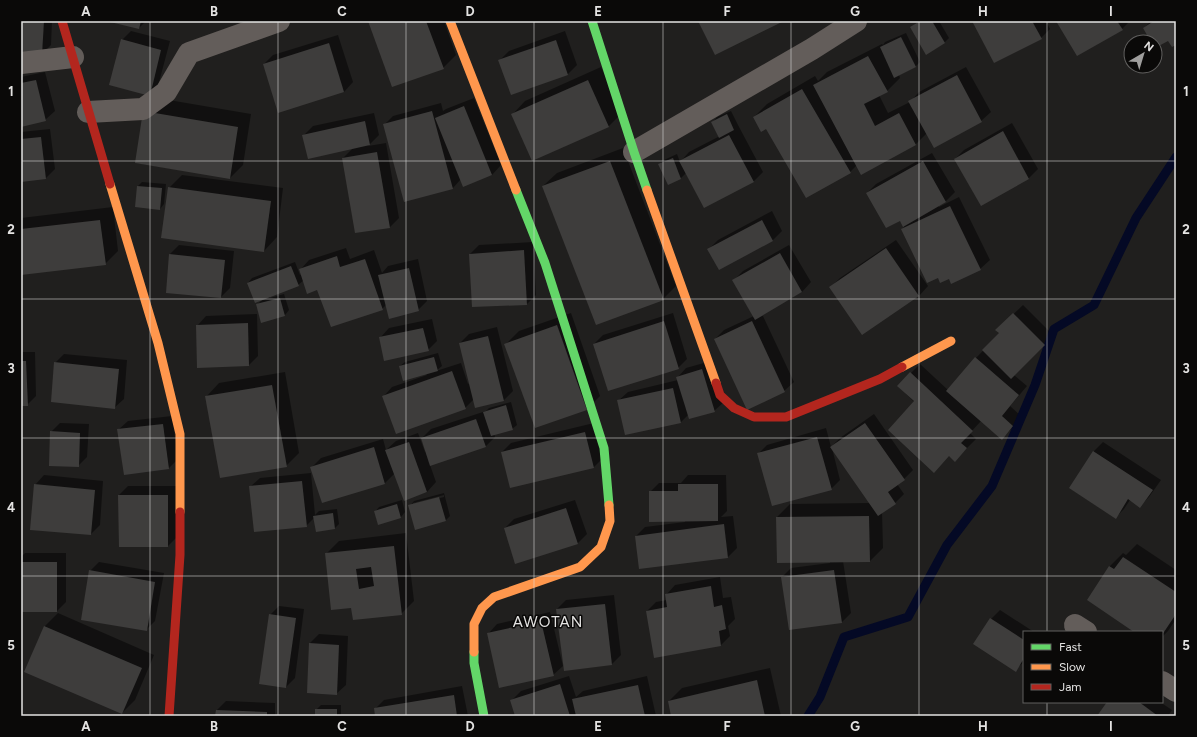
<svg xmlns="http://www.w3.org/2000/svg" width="1197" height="737" font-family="Figtree,sans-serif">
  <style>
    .shadow { fill: #0007; fill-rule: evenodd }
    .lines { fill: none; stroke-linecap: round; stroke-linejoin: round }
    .stream { stroke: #040925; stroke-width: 9 }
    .building { fill: #3e3d3c; fill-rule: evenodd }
    .street { stroke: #635d5a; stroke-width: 22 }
    .fast { stroke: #63d668; stroke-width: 9 }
    .slow { stroke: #ff974d; stroke-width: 9 }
    .jam { stroke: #b3261e; stroke-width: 9 }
    .grid { fill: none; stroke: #e4e3e2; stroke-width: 1; stroke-opacity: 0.55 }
    .labels { text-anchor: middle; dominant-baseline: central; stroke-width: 3; stroke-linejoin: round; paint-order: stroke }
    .neighbourhood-label { font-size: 15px; letter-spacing: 1px; fill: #e4e3e2; stroke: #0a0908 }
    .neatline { fill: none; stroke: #e4e3e2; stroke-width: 1.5 }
    .grid-label { font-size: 13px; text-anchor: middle; font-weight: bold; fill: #e4e3e2 }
  </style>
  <rect width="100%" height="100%" fill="#201f1e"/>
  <!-- shadow -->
  <g class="shadow">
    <path d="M21,21H52L51,45L42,54Z"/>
    <path d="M107,21H146L139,28Z"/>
    <path d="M369,21H444L456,55L443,68Z"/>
    <path d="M919,21H939L949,38L944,43L911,27Z"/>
    <path d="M973,21H1046L1050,29L1041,38Z"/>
    <path d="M1057,21H1130L1122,29Z"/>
    <path d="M1151,21H1176V44L1168,40L1152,42L1144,28Z"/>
    <path d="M131,31L170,41L158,86L149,95L122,40Z"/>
    <path d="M565,31L577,65L568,74L512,94L500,60L509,51Z"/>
    <path d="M906,33L920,62L915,67L899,75L900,78L887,91L879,95L888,113L910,102L919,92L966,67L991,112L981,121L934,147L927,133L915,145L857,165L850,172L767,127L754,117L767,104L815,76L818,81L827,72L882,44L883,45L885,42Z"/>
    <path d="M338,35L353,82L344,92L264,64L273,55Z"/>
    <path d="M601,67L622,113L609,126L532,159L512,115L525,101Z"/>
    <path d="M45,72L55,111L45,120L21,126V77Z"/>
    <path d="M157,98L251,114L243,165L230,178L136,163Z"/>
    <path d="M474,98L501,165L492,175L461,179L453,188L384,125L393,116L441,103L443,111L446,109Z"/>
    <path d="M731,111L738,125L763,172L754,181L704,207L686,173L681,178L660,164L664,160L677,154L680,162L689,152L720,136L713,122L717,117Z"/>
    <path d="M374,113L379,135L368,146L386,143L399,218L390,227L356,232L343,158L353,148L304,135L313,126Z"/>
    <path d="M1012,123L1038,169L1029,178L981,205L955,159L964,150Z"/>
    <path d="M50,129L55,169L46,178L21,181V132Z"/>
    <path d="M623,148L676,286L663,299L543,186L557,173Z"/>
    <path d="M932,153L955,192L946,201L938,205L939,207L959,197L990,260L980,269L949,278L939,277L902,229L904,227L900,219L867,193L876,184Z"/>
    <path d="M182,175L283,188L277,237L264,251L169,188Z"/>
    <path d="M142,182L166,184L164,204L160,209L136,206L138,186Z"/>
    <path d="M113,207L118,251L105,264L21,274V218Z"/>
    <path d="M772,211L782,231L773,240L719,268L709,249L718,240Z"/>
    <path d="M896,240L928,286L919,296L831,287L840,278Z"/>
    <path d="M533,242L536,295L527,304L470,254L479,245Z"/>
    <path d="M179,245L234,251L230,288L221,297L170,254Z"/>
    <path d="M789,245L811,282L802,292L762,314L794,382L784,391L715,339L724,330L754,316L734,280L743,271Z"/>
    <path d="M346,248L350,259L374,250L382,273L388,266L418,259L427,301L418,310L386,305L382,309L318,289L304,280L298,285L270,296V298L284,294L289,310L285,315L257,305L263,299L248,283L252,278L295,262L300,275L302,274L300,270L309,260Z"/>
    <path d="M1023,305L1054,336L1014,375L1027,386L1010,406L1022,417L1002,439L981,421L970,433L976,439L964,451L898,386L920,364L948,390L976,358L1000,333L997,330Z"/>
    <path d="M571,313L600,396L587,409L506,344L519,331Z"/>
    <path d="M673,313L687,359L678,368L594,344L603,335Z"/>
    <path d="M257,314L258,356L249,365L198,367L197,326L206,316Z"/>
    <path d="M432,319L437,341L428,350L380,338L389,328Z"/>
    <path d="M497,327L513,391L504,400L474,399L465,408L383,397L392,387L427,375L426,374L400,366L405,362L438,353L442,366L436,371L461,363L468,384L470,383L460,343L469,334Z"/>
    <path d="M21,352H35L36,396L27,405H21Z"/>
    <path d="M64,354L127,360L124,399L114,408L55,363Z"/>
    <path d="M711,361L724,402L714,411L688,415L681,422L626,434L618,401L628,392L678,380L677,378L686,368Z"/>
    <path d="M285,372L299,453L286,466L206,397L219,383Z"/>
    <path d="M511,402L517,425L512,429L494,434L495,437L486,446L430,465L436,482L427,492L405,499L395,473L385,483L322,502L312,467L321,458L383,439L386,450L396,441L418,433L425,452L426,451L422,438L431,429L486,411L489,408Z"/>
    <path d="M874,414L913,470L904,479L897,484L904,494L895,503L882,512L883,548L870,561H843L851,613L842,622L782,577L791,568L830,563V561L777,517L790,504L870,503L832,448L840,480L831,489L758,454L767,445L826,428L831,447L840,438Z"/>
    <path d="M172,416L178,459L169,468L118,430L128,421Z"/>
    <path d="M60,423L89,424L87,457L78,466L51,432Z"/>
    <path d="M594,423L603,458L594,467L502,452L511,443Z"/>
    <path d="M1103,442L1161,480L1149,497L1140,506L1130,500L1124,509L1115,518L1070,488L1094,451Z"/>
    <path d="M311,473L315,515L319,511L337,509L339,524L335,528L314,518L306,526L250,487L260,478Z"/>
    <path d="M44,475L103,481L100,525L91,534L35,485Z"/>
    <path d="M688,475H726L727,511L721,517L733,516L737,548L728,557L640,568L636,536L645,527L685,522V520L650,492L659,483H681Z"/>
    <path d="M128,486H176L177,537L168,546L119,495Z"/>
    <path d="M444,493L450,516L445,521L410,506L414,501ZM444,495V497L413,505V503Z"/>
    <path d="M402,500L405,512L401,517L378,524L375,512L379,507Z"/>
    <path d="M575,500L587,534L577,544L505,528L514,519Z"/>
    <path d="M406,533L414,601L401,614L352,607L326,554L339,541Z"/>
    <path d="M1137,544L1176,570V619L1168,631L1162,637V632H1136L1088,600L1110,566L1123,553L1126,555Z"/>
    <path d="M25,553H66V602L57,611H21V557Z"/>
    <path d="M99,562L164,573L155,621L146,630L90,571Z"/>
    <path d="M720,577L723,598L731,597L735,619L728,626L730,636L721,645L655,656L647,611L656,602L667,600L666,595L675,585Z"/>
    <path d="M614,595L621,655L612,664L565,670L557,609L566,600Z"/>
    <path d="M279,606L304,609L295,678L286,687L270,615Z"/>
    <path d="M1000,610L1034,632H1024V662L1015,670L991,619Z"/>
    <path d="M550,612L563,666L553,675L488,634L497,624Z"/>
    <path d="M58,613L154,655L135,700L122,713L26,671L45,626Z"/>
    <path d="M319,634L348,636L346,685L336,694L310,643Z"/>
    <path d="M770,668L781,716H672L669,701L682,688Z"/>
    <path d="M569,676L576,697L583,691L647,676L656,716H516L512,700L521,691Z"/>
    <path d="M462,686L468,716H376L375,709L384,700Z"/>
    <path d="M226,701L275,703V716H216L217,710Z"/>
    <path d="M1108,702H1160L1172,710L1168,716H1098Z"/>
    <path d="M321,705H341V716H316V710Z"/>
  </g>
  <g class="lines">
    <!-- stream -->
    <path class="stream" d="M808,716L820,697L844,637L908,617L947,545L992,486L1035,385L1054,329L1094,305L1136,218L1176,157"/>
  </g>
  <!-- building -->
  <g class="building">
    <path d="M21,21H44L42,55L21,54Z"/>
    <path d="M106,21H141L139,29Z"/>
    <path d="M368,21H426L444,69L392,87Z"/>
    <path d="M698,21H784L715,55Z"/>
    <path d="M920,21H932L945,43L926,55L910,27Z"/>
    <path d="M972,21H1032L1042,39L994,63Z"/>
    <path d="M1056,21H1117L1123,30L1077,56Z"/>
    <path d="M1154,21H1176V45L1172,47L1168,41L1155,48V42H1151L1143,28Z"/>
    <path d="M901,37L916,67L894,78L880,47Z"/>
    <path d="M121,39L161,50L150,96L109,85Z"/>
    <path d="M556,40L568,75L511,95L498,60Z"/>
    <path d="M329,43L344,92L278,113L263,64Z"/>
    <path d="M868,56L888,92L864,104L875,126L899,113L916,145L861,175L813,85Z"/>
    <path d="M957,75L982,122L934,148L908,101Z"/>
    <path d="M36,80L46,121L21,127V83Z"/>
    <path d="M588,80L609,127L532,161L511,114Z"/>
    <path d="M802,89L851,173L806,198L766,129L761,132L753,117Z"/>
    <path d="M464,106L492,175L463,187L435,118Z"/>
    <path d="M143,111L238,127L230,179L135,163Z"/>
    <path d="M432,111L453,189L404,202L383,124Z"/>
    <path d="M727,114L734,130L719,138L711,122Z"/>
    <path d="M365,121L370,145L308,159L302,135Z"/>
    <path d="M1003,131L1029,179L981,206L954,159Z"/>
    <path d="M729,135L754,182L704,208L679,161Z"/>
    <path d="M41,137L46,179L21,182V139Z"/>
    <path d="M377,152L390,228L355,233L342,158Z"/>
    <path d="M673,158L681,179L668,185L658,164Z"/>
    <path d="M610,161L664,300L596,325L542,186Z"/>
    <path d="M923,161L946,202L903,227L900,221L886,228L866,193Z"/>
    <path d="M137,186L162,188L160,210L135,207Z"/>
    <path d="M168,187L271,201L264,252L161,238Z"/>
    <path d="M950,206L981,270L951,284L949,279L940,283L938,278L927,283L901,229Z"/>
    <path d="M100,220L106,265L21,275V229Z"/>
    <path d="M762,220L773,241L719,270L707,249Z"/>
    <path d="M886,248L919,296L862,335L829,287Z"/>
    <path d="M524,250L527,305L472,307L469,254Z"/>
    <path d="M780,253L802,292L755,320L732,280Z"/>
    <path d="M169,254L225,260L221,298L166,293Z"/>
    <path d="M337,256L340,267L365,259L383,310L331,327L317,290L307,294L299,269Z"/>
    <path d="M291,266L299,286L255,303L247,283Z"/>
    <path d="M409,268L419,311L389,319L378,275Z"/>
    <path d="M280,298L285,316L261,323L256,304Z"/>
    <path d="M1013,313L1045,345L1011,379L982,350L999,333L995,330Z"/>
    <path d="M664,321L679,369L608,391L593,344Z"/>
    <path d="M752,321L785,392L747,410L714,339Z"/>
    <path d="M248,323L249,366L197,368L196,325Z"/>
    <path d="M557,325L587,410L535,428L504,344Z"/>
    <path d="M423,328L429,351L384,361L379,337Z"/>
    <path d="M488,336L504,401L475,408L459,343Z"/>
    <path d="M434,357L438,371L403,381L399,366Z"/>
    <path d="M975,357L1019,395L1002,416L1013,426L1002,440L946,391Z"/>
    <path d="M21,361H26L28,406H21Z"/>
    <path d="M54,362L119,369L115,409L51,402Z"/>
    <path d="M702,369L715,412L689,419L676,377Z"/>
    <path d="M452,371L466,409L396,434L382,396Z"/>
    <path d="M910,372L973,431L961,443L967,448L955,462L949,456L934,473L888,430L914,401L897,386Z"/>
    <path d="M272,385L287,467L220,478L205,396Z"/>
    <path d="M673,388L681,423L625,435L617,400Z"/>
    <path d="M506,405L513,430L491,436L483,412Z"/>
    <path d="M476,419L486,447L430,466L421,438Z"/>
    <path d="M865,423L905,480L888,492L896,504L878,516L830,447Z"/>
    <path d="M163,424L169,469L124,475L117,429Z"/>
    <path d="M50,431L80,433L79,467L49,466Z"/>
    <path d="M585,432L594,468L510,488L501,452Z"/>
    <path d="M817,437L832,490L772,506L757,453Z"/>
    <path d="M409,442L427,492L404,501L385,450Z"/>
    <path d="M374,447L385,484L322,503L310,467Z"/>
    <path d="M1093,451L1153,490L1140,508L1128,499L1116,519L1069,488Z"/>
    <path d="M302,481L307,527L254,532L249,486Z"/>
    <path d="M34,484L95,490L91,535L30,530Z"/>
    <path d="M678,484H718V521L649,522V491H678Z"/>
    <path d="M118,495H168V547H119Z"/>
    <path d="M439,497L446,521L415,530L408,505Z"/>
    <path d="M397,504L401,518L378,525L374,511Z"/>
    <path d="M566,508L578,544L515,564L504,528Z"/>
    <path d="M333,513L335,529L316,532L313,516Z"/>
    <path d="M869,516L870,562L777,563L776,517Z"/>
    <path d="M724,524L728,558L639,569L635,536Z"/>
    <path d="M394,546L402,615L353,620L351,608L331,610L325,553ZM371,567L374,586L359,589L356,569Z"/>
    <path d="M1123,557L1176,592V614L1162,635V632H1134L1087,600L1109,566L1114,569Z"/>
    <rect x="21" y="562" width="36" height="50"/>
    <path d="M89,570L155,582L147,631L81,620Z"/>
    <path d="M834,570L842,623L789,630L781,577Z"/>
    <path d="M711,586L714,607L722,605L726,629L719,631L721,646L654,658L646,611L667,607L665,594Z"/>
    <path d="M605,604L612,665L564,671L556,609Z"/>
    <path d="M269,614L296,618L286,688L259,684Z"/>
    <path d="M990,618L1024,640V658L1016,672L973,644Z"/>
    <path d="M541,621L554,676L499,688L487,633Z"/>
    <path d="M44,626L142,668L122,714L24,672Z"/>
    <path d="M309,643L339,645L337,695L307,693Z"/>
    <path d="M757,680L765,716H671L668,701Z"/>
    <path d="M560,684L570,716H515L510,700Z"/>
    <path d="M638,685L645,716H576L572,699Z"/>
    <path d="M454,695L457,716H375L374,708Z"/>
    <path d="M1107,702H1139L1158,716H1097Z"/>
    <rect x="315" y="709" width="22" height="7"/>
    <path d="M216,710L267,712V716H215Z"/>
  </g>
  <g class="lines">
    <!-- street -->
    <g class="street">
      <path d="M21,63L73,57"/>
      <path d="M88,112L143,109L166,92L189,53L279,21"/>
      <path d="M634,152L812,49L856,21"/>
      <path d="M1075,625L1086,632"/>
      <path d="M1162,682L1176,691"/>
    </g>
    <!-- fast -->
    <g class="fast">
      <path d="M592,21L634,152L647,190"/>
      <path d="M516,190L545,263L604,448L609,505"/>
      <path d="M474,652V663L484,716"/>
    </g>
    <!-- slow -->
    <g class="slow">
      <path d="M450,21L516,190"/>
      <path d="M110,184L158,343L180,434V512"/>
      <path d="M647,190L716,383"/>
      <path d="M902,367L951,341"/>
      <path d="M474,652V624L482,608L494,597L580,567L601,547L610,521L609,505"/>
    </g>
    <!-- jam -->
    <g class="jam">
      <path d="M62,21L110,184"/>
      <path d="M716,383L720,395L734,408L754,417H786L880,379L902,367"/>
      <path d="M169,716L180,555V512"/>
    </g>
  </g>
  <!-- grid -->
  <path class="grid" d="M150,21V716M278,21V716M406,21V716M534,21V716M663,21V716M791,21V716M919,21V716M1047,21V632M21,161H1176M21,299H1176M21,438H1176M21,576H1176M1047,702V716"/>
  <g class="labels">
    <!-- neighbourhood labels -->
    <g class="neighbourhood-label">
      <text x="548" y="622">AWOTAN</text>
    </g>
  </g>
  <!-- border -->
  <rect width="1197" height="737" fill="none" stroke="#0a0908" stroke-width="44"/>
  <!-- legend -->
  <rect x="1023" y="631" width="140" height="72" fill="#0a0908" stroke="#61605f"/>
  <rect x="1031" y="644" width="20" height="6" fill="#63d668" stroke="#61605f"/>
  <text x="1059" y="651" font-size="12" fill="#e4e3e2">Fast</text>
  <rect x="1031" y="664" width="20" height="6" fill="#ff974d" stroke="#61605f"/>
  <text x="1059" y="671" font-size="12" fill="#e4e3e2">Slow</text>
  <rect x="1031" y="684" width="20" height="6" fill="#b3261e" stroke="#61605f"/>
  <text x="1059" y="691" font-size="12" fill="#e4e3e2">Jam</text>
  <!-- north arrow -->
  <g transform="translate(1143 54) rotate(38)"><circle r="19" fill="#0a0908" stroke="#61605f"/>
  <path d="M0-3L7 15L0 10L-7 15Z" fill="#9f9e9d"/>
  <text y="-6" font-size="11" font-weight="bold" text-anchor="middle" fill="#e4e3e2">N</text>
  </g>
  <rect x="22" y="22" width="1153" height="693" class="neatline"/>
  <g class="grid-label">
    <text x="86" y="16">A</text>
    <text x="214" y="16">B</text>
    <text x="342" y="16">C</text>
    <text x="470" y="16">D</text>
    <text x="598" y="16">E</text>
    <text x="727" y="16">F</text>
    <text x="855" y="16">G</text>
    <text x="983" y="16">H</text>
    <text x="1111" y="16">I</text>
    <text x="11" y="96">1</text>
    <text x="1186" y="96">1</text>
    <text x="11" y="234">2</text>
    <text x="1186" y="234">2</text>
    <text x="11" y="373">3</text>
    <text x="1186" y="373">3</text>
    <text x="11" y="512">4</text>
    <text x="1186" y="512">4</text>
    <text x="11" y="650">5</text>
    <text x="1186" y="650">5</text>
    <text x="86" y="731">A</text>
    <text x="214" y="731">B</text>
    <text x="342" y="731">C</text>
    <text x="470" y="731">D</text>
    <text x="598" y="731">E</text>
    <text x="727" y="731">F</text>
    <text x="855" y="731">G</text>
    <text x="983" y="731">H</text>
    <text x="1111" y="731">I</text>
  </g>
</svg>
